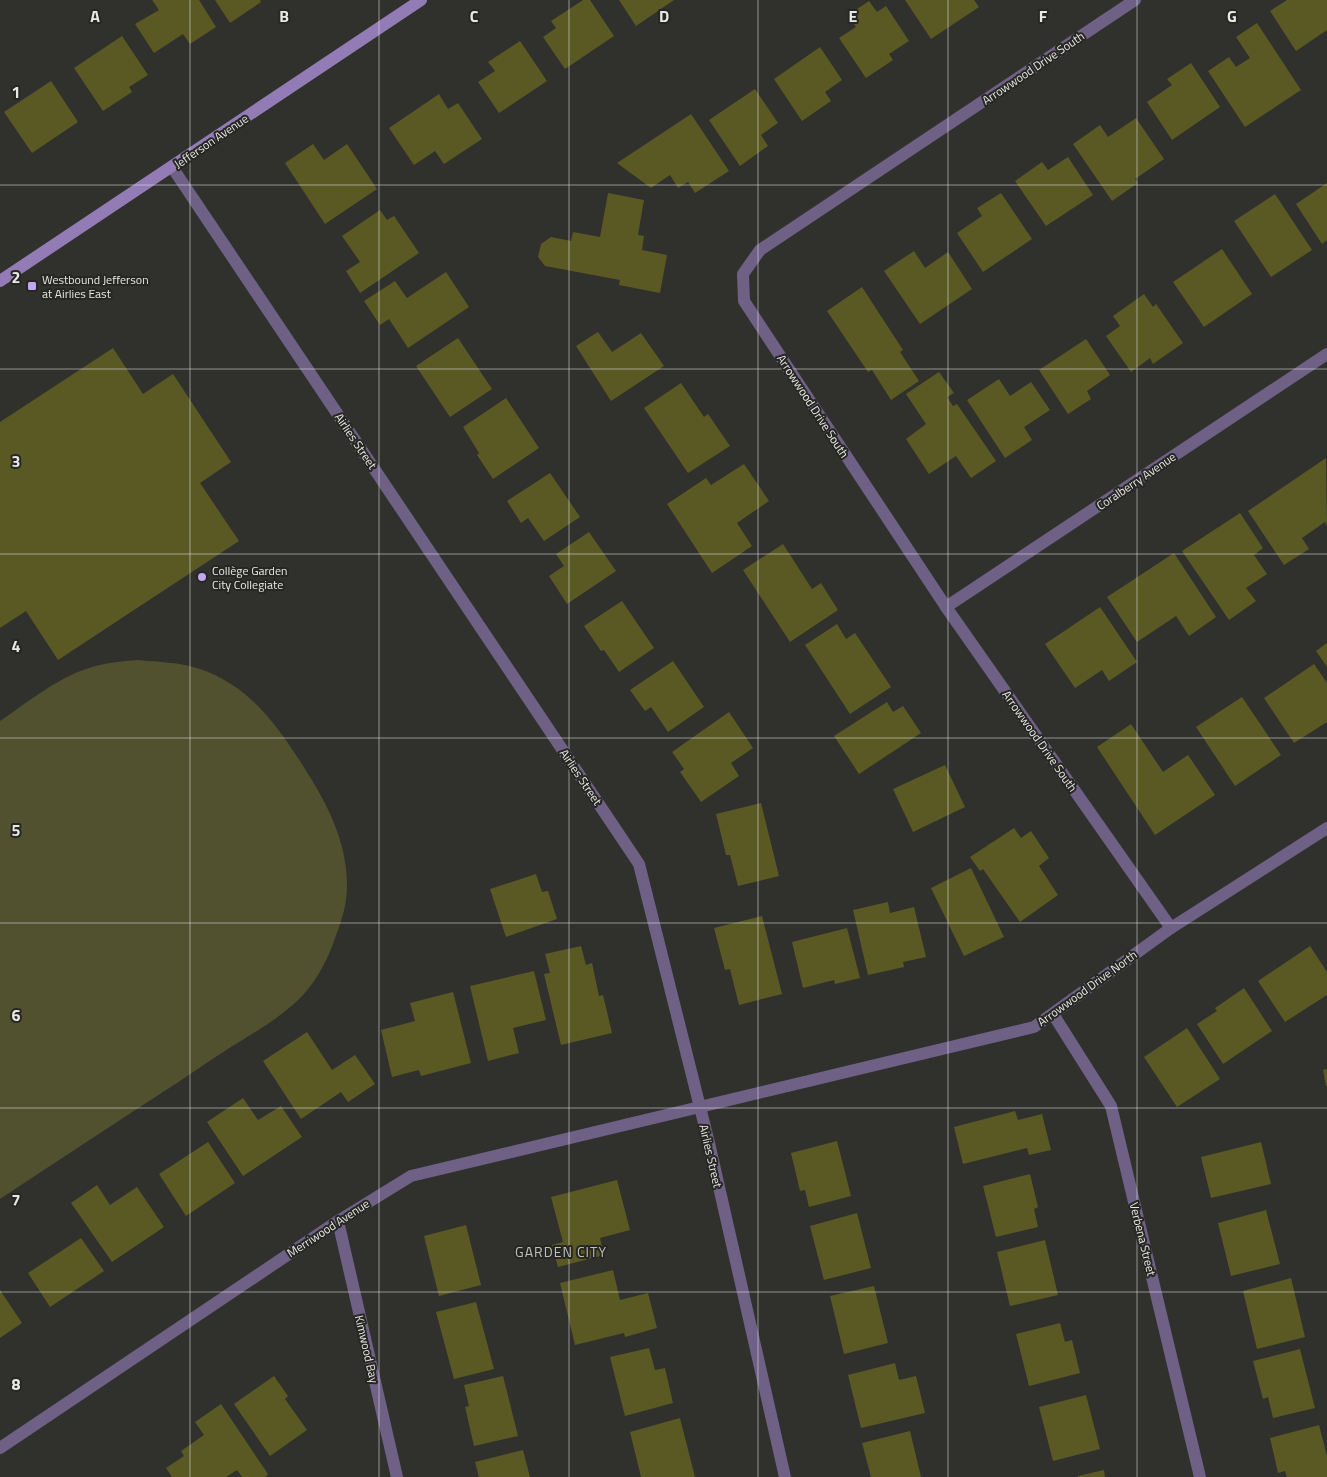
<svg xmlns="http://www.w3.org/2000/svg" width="1327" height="1477" font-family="'Titillium Web',sans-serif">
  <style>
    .green { fill: #51502f }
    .building { fill: #5a5924 }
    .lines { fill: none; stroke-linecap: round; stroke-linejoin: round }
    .street { stroke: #6f6186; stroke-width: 12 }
    .secondary { stroke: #937bb6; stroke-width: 12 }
    .grid { fill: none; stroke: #e8e8e6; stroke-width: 1; stroke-opacity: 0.55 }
    .poi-dot { fill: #c4a7f1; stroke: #262623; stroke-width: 2 }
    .labels { text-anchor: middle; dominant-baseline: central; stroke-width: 4; stroke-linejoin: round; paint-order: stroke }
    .street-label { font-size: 12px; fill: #e8e8e6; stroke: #262623 }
    .poi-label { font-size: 12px; fill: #e8e8e6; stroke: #262623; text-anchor: start }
    .neighbourhood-label { font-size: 14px; letter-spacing: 1px; fill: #bfbfbb; stroke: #262623 }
    .grid-label { font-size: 16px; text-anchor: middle; font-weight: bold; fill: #e8e8e6; stroke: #262623; stroke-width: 4; stroke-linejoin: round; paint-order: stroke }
  </style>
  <rect width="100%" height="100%" fill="#30302d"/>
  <!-- green -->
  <path class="green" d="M138,660C158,662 180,662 200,669C250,686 278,726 305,769C330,808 352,852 346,900C344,915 338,930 333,944C325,965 313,987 296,1002C276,1020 254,1033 231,1047C214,1058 197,1069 180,1081C120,1120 60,1159 0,1199V721C28,702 57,678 89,668C105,663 122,661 138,660Z"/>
  <!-- building -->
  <g class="building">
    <path d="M152,0H199L216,27L190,44L183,34L154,53L135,24L159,10Z"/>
    <path d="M215,0H260L261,2L230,23Z"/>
    <path d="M583,0H590L614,36L565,69L543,37L556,28L551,21Z"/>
    <path d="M619,0H674L636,26Z"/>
    <path d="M905,0H974L979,7L931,39Z"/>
    <path d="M1287,0H1327V30L1296,51L1270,11Z"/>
    <path d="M869,1L877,12L886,6L909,41L889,54L893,60L866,78L839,38L856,27L848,15Z"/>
    <path d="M1257,23L1301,90L1245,127L1208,71L1229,57L1236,67L1250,58L1236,37Z"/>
    <path d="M122,36L148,75L129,87L132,92L103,111L74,68Z"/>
    <path d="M520,41L547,81L499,113L478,82L495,71L488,62Z"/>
    <path d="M820,47L842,80L825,92L831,101L802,121L774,79Z"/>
    <path d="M1191,63L1220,107L1172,140L1147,102L1172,85L1167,79Z"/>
    <path d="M51,81L78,122L32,153L4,112Z"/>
    <path d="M755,89L778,123L761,135L768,146L740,166L709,120Z"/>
    <path d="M439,94L448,109L458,103L482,139L444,164L435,151L414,165L389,128Z"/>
    <path d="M691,114L729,171L695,193L688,182L678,188L670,175L651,188L617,163Z"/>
    <path d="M1136,118L1164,159L1135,179L1138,183L1112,201L1073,144L1100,125L1108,137Z"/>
    <path d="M313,144L324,160L347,144L377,189L325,224L285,163Z"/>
    <path d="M1068,157L1093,195L1046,226L1015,181L1042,162L1048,170Z"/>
    <path d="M1327,183V240L1322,244L1296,204Z"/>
    <path d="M608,193L644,200L638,235L644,236L642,250L667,255L660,293L619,285L620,280L545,266L538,257L541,244L551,237L571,241L573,232L600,237Z"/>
    <path d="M1001,193L1032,239L983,272L957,233L982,216L977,208Z"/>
    <path d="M1275,194L1312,250L1271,277L1234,221Z"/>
    <path d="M380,210L387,220L394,216L419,253L360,293L346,271L360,262L342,236Z"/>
    <path d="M1222,249L1252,294L1204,327L1173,282Z"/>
    <path d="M914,251L925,268L948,252L972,289L920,324L884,271Z"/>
    <path d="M446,272L469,307L408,348L389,319L380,325L364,301L395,281L407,298Z"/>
    <path d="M862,287L903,350L900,352L919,381L891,400L872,370L868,372L827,311Z"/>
    <path d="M1144,294L1153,307L1156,304L1183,343L1153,364L1150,358L1131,372L1106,336L1120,326L1113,316Z"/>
    <path d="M598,332L612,352L641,333L664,366L611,401L576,346Z"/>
    <path d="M458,338L492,389L450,417L416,366Z"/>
    <path d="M1086,339L1110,375L1087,391L1091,399L1068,414L1039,370Z"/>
    <path d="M113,348L143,394L173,374L231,462L200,483L239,541L58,660L26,611L0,628V422Z"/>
    <path d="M939,372L954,393L947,397L953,406L957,404L996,461L971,478L956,456L929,474L906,439L926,424L906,394Z"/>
    <path d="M999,379L1010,396L1031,382L1050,410L1024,427L1032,440L1005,458L967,400Z"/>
    <path d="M681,383L704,417L708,414L730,446L688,473L644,408Z"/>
    <path d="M506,398L539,448L493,479L477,455L479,453L463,427Z"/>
    <path d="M1326,458L1327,526L1325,522L1302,538L1309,549L1284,565L1248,511Z"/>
    <path d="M744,464L769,501L737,523L752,546L712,573L667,504L706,478L711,485Z"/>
    <path d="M550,473L580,517L544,541L528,518L521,523L507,501Z"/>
    <path d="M1240,513L1263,548L1254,555L1267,574L1246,588L1256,601L1229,620L1182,551Z"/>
    <path d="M589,532L616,571L567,604L549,576L564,566L556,554Z"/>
    <path d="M783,544L812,589L821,583L838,610L790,642L743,570Z"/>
    <path d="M1174,553L1216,617L1189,636L1176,616L1137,642L1107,597Z"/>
    <path d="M622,601L654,648L619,672L604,650L601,651L584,626Z"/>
    <path d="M1100,607L1137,662L1109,681L1102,670L1075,688L1045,644Z"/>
    <path d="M837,624L846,639L855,633L891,687L850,714L805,645Z"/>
    <path d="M1327,643V667L1316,651Z"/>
    <path d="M673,661L704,707L668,732L651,707L645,711L630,690Z"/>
    <path d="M1314,664L1327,683V722L1294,743L1264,698Z"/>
    <path d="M1242,697L1281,755L1235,786L1196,727Z"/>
    <path d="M887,702L893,712L903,706L921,733L859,774L834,736Z"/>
    <path d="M729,712L753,748L731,763L739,776L701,802L680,772L684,769L672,752Z"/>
    <path d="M1131,724L1163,772L1188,755L1215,795L1155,835L1097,747Z"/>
    <path d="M945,765L965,807L913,832L893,789Z"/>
    <path d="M761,803L779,876L738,886L730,855H726L716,814Z"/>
    <path d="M1014,828L1021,838L1031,831L1049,858L1039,866L1058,895L1020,922L983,869L980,871L970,857Z"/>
    <path d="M971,868L1004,937L964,956L931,888Z"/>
    <path d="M536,874L542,892L548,891L557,919L506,937L490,889Z"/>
    <path d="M888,902L890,913L914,907L926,957L903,962L904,967L868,975L853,910Z"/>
    <path d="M762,916L782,994L739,1005L730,969L725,970L714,928Z"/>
    <path d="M847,928L860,978L835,984L834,980L803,988L792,942Z"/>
    <path d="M581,946L586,965L592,963L599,996L603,995L612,1033L561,1045L544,974L550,973L545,954Z"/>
    <path d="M1310,946L1327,972V995L1285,1022L1258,981Z"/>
    <path d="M534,971L546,1020L513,1028L519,1053L488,1061L470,986Z"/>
    <path d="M1244,988L1272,1031L1223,1064L1197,1024L1217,1011L1215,1008Z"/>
    <path d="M453,992L471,1063L421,1076L419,1070L392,1077L381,1030L415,1021L410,1003Z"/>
    <path d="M1187,1028L1220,1079L1177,1107L1144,1057Z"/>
    <path d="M307,1032L332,1070L355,1055L375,1084L348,1102L341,1092L301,1119L263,1061Z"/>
    <path d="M1327,1069V1086H1326L1323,1070Z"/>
    <path d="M243,1098L258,1120L281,1106L302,1137L243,1176L207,1122Z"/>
    <path d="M1015,1111L1018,1120L1042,1114L1051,1150L1029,1155L1027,1148L963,1164L954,1127Z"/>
    <path d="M837,1141L851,1196L809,1207L805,1190L800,1191L791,1153Z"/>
    <path d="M208,1142L235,1183L186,1216L159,1174Z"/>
    <path d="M1261,1142L1271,1184L1211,1198L1201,1157Z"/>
    <path d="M1030,1174L1038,1207L1034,1209L1038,1227L996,1237L983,1186Z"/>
    <path d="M617,1180L630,1230L600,1238L604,1255L558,1267L552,1245L563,1242L551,1197Z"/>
    <path d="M97,1185L110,1205L137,1187L164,1227L112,1262L71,1203Z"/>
    <path d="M1266,1210L1280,1264L1231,1276L1218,1223Z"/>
    <path d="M857,1213L871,1268L824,1280L810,1226Z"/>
    <path d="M466,1225L481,1285L439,1296L424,1236Z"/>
    <path d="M81,1238L104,1271L50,1307L28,1273Z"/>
    <path d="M1045,1240L1058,1295L1010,1306L997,1252Z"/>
    <path d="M613,1270L620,1300L648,1293L657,1328L625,1337L624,1333L575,1345L560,1283Z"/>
    <path d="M1291,1278L1305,1337L1257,1349L1243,1291Z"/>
    <path d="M874,1286L888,1343L844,1354L830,1296Z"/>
    <path d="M0,1290L22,1323L0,1338Z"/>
    <path d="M476,1302L494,1369L454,1379L436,1312Z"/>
    <path d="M1060,1323L1065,1342L1072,1340L1080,1373L1029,1386L1016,1334Z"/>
    <path d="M649,1348L655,1370L665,1368L673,1403L625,1416L610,1357Z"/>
    <path d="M1300,1349L1315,1408L1273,1418L1268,1397L1263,1399L1253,1361Z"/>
    <path d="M895,1363L899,1380L916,1376L925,1413L861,1428L848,1375Z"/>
    <path d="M274,1376L288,1396L285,1399L307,1430L270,1456L234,1404Z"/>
    <path d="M503,1376L518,1436L474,1446L465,1407L469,1406L464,1385Z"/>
    <path d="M1086,1395L1100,1449L1053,1461L1039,1407Z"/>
    <path d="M221,1404L268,1474L265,1477H242L237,1470L226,1477H172L166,1468L184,1456L181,1451L204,1435L195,1422Z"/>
    <path d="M680,1418L695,1477H641L630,1432Z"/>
    <path d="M1319,1425L1327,1456V1477H1287L1285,1471L1278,1473L1270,1438Z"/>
    <path d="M910,1431L921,1477H871L862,1443Z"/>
    <path d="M523,1450L530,1477H479L475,1462Z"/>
    <path d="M1104,1470L1105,1477H1078V1476Z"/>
  </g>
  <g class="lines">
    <!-- street -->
    <g class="street">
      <path d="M1135,0L760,250L743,274L744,301L946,607L1171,928"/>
      <path d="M172,167L639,864L709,1143L785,1477"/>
      <path d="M946,607L1327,354"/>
      <path d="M1053,1014L1111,1106L1200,1477"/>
      <path d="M338,1221L397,1477"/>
      <path d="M0,1448L338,1221L411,1176L1034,1027L1171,928L1327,828"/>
    </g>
    <!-- secondary -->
    <path class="secondary" d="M0,281L421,0"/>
  </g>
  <!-- grid -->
  <path class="grid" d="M190,0V1477M379,0V1477M569,0V1477M758,0V1477M948,0V1477M1137,0V1477M0,185H1327M0,369H1327M0,554H1327M0,738H1327M0,923H1327M0,1108H1327M0,1292H1327"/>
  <!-- markers -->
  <g class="poi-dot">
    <rect x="27" y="281" width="10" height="10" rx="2.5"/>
    <circle cx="202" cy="577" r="5"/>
  </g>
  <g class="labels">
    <!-- street labels -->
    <g class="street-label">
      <text transform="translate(1033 68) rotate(-34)">Arrowwood Drive South</text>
      <text transform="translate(211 141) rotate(-34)">Jefferson Avenue</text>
      <text transform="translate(813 406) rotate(57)">Arrowwood Drive South</text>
      <text transform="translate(356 441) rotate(56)">Airlies Street</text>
      <text transform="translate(1136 481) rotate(-34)">Coralberry Avenue</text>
      <text transform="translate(1040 741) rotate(55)">Arrowwood Drive South</text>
      <text transform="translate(581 777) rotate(56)">Airlies Street</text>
      <text transform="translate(1087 988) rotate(-36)">Arrowwood Drive North</text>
      <text transform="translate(711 1156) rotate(77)">Airlies Street</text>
      <text transform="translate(328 1228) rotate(-33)">Merriwood Avenue</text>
      <text transform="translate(1143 1239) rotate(76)">Verbena Street</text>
      <text transform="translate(367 1349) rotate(77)">Kimwood Bay</text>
    </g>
    <!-- poi labels -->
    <g class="poi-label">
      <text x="42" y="279">Westbound Jefferson<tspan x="42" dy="14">at Airlies East</tspan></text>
      <text x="212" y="570">Collège Garden<tspan x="212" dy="14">City Collegiate</tspan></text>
    </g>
    <!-- neighbourhood labels -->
    <g class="neighbourhood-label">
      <text x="561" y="1251">GARDEN CITY</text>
    </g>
  </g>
  <g class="grid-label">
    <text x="95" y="22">A</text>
    <text x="284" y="22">B</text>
    <text x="474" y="22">C</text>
    <text x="664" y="22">D</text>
    <text x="853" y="22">E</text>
    <text x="1043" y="22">F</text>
    <text x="1232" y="22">G</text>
    <text x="16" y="98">1</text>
    <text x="16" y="283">2</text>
    <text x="16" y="467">3</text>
    <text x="16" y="652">4</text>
    <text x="16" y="836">5</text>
    <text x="16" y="1021">6</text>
    <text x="16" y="1206">7</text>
    <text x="16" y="1390">8</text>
  </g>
</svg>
